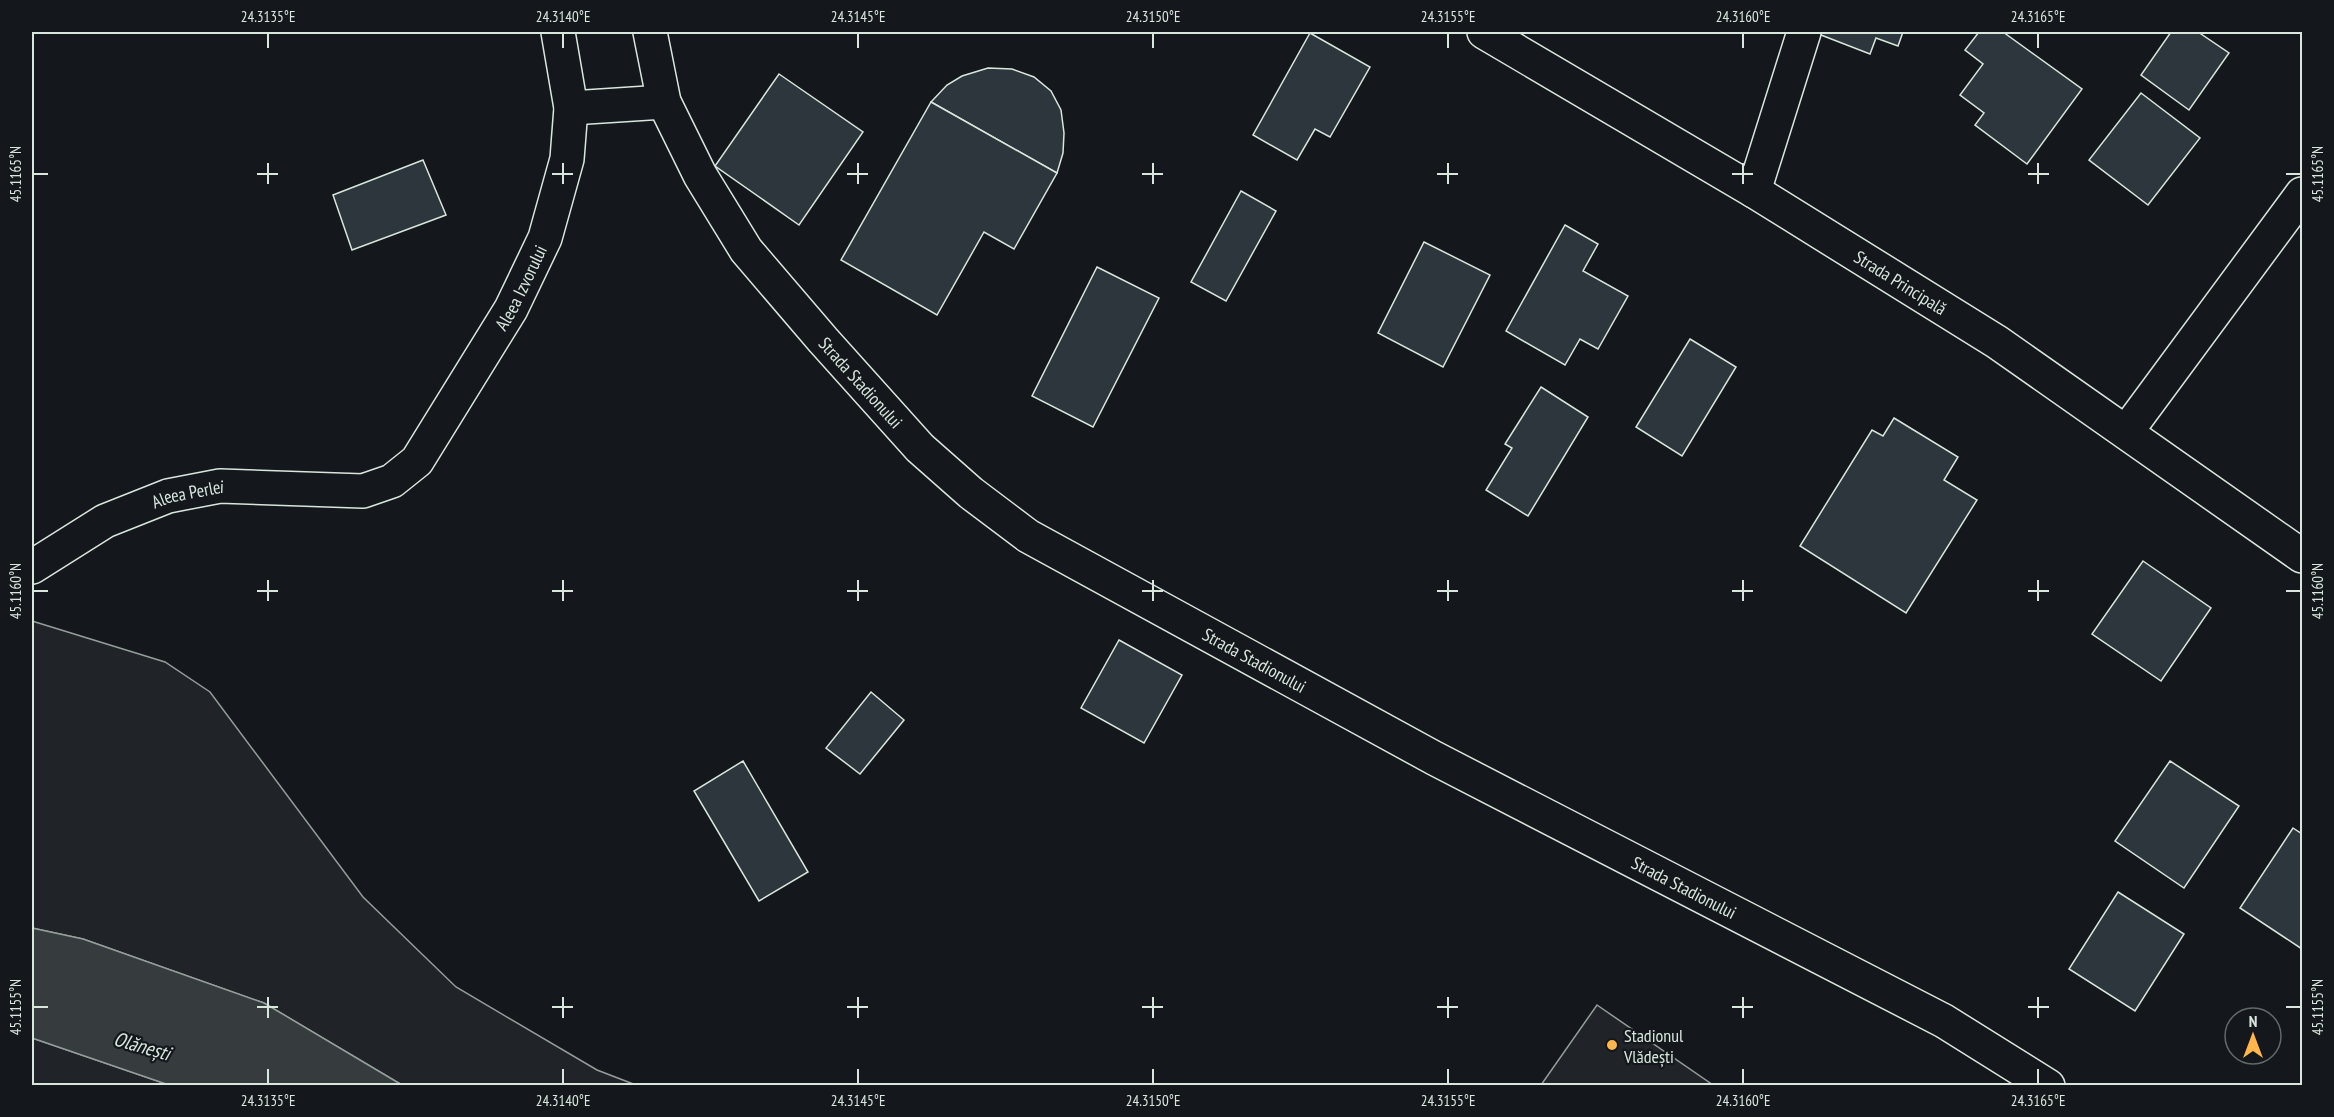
<svg xmlns="http://www.w3.org/2000/svg" width="2334" height="1117" font-family="'PT Sans Narrow',sans-serif">
  <style>
    .green { fill: #202428; stroke: #939e99; stroke-width: 1.5 }
    .water { fill: #363b3e; stroke: #939e99; stroke-width: 1.5 }
    .building { fill: #2c363c; stroke: #d8e6dc; stroke-width: 1.5 }
    .lines { fill: none; stroke-linecap: round; stroke-linejoin: round }
    .street-casing { stroke: #d8e6dc; stroke-width: 36 }
    .primary-casing { stroke: #d8e6dc; stroke-width: 36 }
    .street { stroke: #14181c; stroke-width: 33 }
    .primary { stroke: #14181c; stroke-width: 33 }
    .ticks { fill: none; stroke: #d8e6dc; stroke-width: 2 }
    .poi-dot { fill: #ffb74d; stroke: #14181c; stroke-width: 2 }
    .labels { text-anchor: middle; dominant-baseline: central; stroke-width: 4.5; stroke-linejoin: round; paint-order: stroke }
    .street-label { font-size: 18px; fill: #d8e6dc; stroke: #14181c }
    .poi-label { font-size: 18px; fill: #d8e6dc; stroke: #14181c; text-anchor: start }
    .water-label { font-size: 20px; font-style: italic; fill: #d8e6dc; stroke: #14181c }
    .neatline { fill: none; stroke: #d8e6dc; stroke-width: 2 }
    .ticks-label { font-size: 15px; text-anchor: middle; fill: #d8e6dc }
  </style>
  <rect width="100%" height="100%" fill="#14181c"/>
  <!-- green -->
  <g class="green">
    <path d="M32,621L165,662L210,692L363,897L456,987L597,1070L636,1085H402L264,1003L83,939L32,928Z"/>
    <path d="M1597,1005L1713,1085H1541Z"/>
    <path d="M32,1038L169,1085H32Z"/>
  </g>
  <!-- water -->
  <path class="water" d="M32,928L83,939L264,1003L402,1085H169L32,1038Z"/>
  <!-- building -->
  <g class="building">
    <path d="M1822,32H1903L1898,46L1876,38L1870,54L1821,35Z"/>
    <path d="M1979,32H2003L2082,89L2027,164L1975,125L1984,113L1960,95L1983,64L1965,50Z"/>
    <path d="M2171,32H2198L2229,53L2189,110L2141,75Z"/>
    <path d="M1310,33L1370,67L1330,137L1315,129L1297,160L1253,135Z"/>
    <path d="M988,68L1012,69L1034,77L1051,91L1061,110L1064,133L1063,153L1057,173L931,102L947,85L962,76Z"/>
    <path d="M779,74L863,132L799,225L715,166Z"/>
    <path d="M2141,93L2200,138L2148,205L2089,160Z"/>
    <path d="M931,102L1057,173L1014,249L984,232L937,315L841,260Z"/>
    <path d="M423,160L446,215L352,250L333,195Z"/>
    <path d="M1241,191L1276,211L1226,301L1191,282Z"/>
    <path d="M1565,225L1598,244L1583,271L1628,296L1598,349L1580,339L1565,365L1506,331Z"/>
    <path d="M1424,242L1490,275L1443,367L1378,333Z"/>
    <path d="M1097,267L1159,298L1093,427L1032,396Z"/>
    <path d="M1690,339L1736,367L1682,456L1636,427Z"/>
    <path d="M1541,387L1588,417L1528,516L1486,490L1512,448L1505,444Z"/>
    <path d="M1894,418L1958,457L1944,480L1977,500L1906,613L1800,546L1872,430L1883,436Z"/>
    <path d="M2143,561L2211,608L2161,681L2092,634Z"/>
    <path d="M1119,640L1182,675L1144,743L1081,708Z"/>
    <path d="M871,692L904,720L860,774L826,748Z"/>
    <path d="M743,761L808,872L759,901L694,791Z"/>
    <path d="M2170,761L2239,806L2184,888L2115,841Z"/>
    <path d="M2293,828L2302,834V949L2240,908Z"/>
    <path d="M2118,892L2184,934L2135,1011L2069,969Z"/>
  </g>
  <g class="lines">
    <!-- street casing -->
    <g class="street-casing">
      <g id="street">
        <path id="s1" d="M650,32L664,102L700,175L746,250L823,340L920,448L971,493L1028,536L1434,758L1944,1021L2048,1086"/>
        <path d="M571,108L664,102"/>
        <path d="M1754,191L1804,32"/>
        <path d="M2127,431L2302,194"/>
        <path id="s2" d="M32,567L105,521L168,496L220,486L363,491L392,481L417,461L511,309L545,238L567,159L571,108L558,32"/>
      </g>
    </g>
    <!-- primary casing -->
    <g class="primary-casing">
      <g id="primary">
        <path id="s3" d="M1484,32L1754,191L1997,342L2302,556"/>
      </g>
    </g>
    <!-- street -->
    <use href="#street" class="street"/>
    <!-- primary -->
    <use href="#primary" class="primary"/>
  </g>
  <!-- ticks -->
  <path class="ticks" d="M268,33V48M563,33V48M858,33V48M1153,33V48M1448,33V48M1743,33V48M2038,33V48M268,163V184M563,163V184M858,163V184M1153,163V184M1448,163V184M1743,163V184M2038,163V184M33,174H48M257,174H278M552,174H573M847,174H868M1142,174H1163M1437,174H1458M1732,174H1753M2028,174H2049M2286,174H2301M268,580V601M563,580V601M858,580V601M1153,580V601M1448,580V601M1743,580V601M2038,580V601M33,591H48M257,591H278M552,591H573M847,591H868M1142,591H1163M1437,591H1458M1732,591H1753M2028,591H2049M2286,591H2301M268,997V1018M563,997V1018M858,997V1018M1153,997V1018M1448,997V1018M1743,997V1018M2038,997V1018M33,1007H48M257,1007H278M552,1007H573M847,1007H868M1142,1007H1163M1437,1007H1458M1732,1007H1753M2028,1007H2049M2286,1007H2301M268,1069V1084M563,1069V1084M858,1069V1084M1153,1069V1084M1448,1069V1084M1743,1069V1084M2038,1069V1084"/>
  <!-- markers -->
  <circle class="poi-dot" cx="1612" cy="1045" r="6"/>
  <g class="labels">
    <!-- street labels -->
    <g class="street-label">
      <text stroke="none"><textPath href="#s3" startOffset="486">Strada Principală</textPath></text>
      <text stroke="none"><textPath href="#s2" startOffset="615">Aleea Izvorului</textPath></text>
      <text stroke="none"><textPath href="#s1" startOffset="416">Strada Stadionului</textPath></text>
      <text stroke="none"><textPath href="#s2" startOffset="174">Aleea Perlei</textPath></text>
      <text stroke="none"><textPath href="#s1" startOffset="902">Strada Stadionului</textPath></text>
      <text stroke="none"><textPath href="#s1" startOffset="1388">Strada Stadionului</textPath></text>
    </g>
    <!-- poi labels -->
    <g class="poi-label">
      <text x="1624" y="1035">Stadionul<tspan x="1624" dy="21">Vlădești</tspan></text>
    </g>
    <!-- water labels -->
    <g class="water-label">
      <text transform="translate(142 1046) rotate(16)">Olănești</text>
    </g>
  </g>
  <!-- border -->
  <rect width="2334" height="1117" fill="none" stroke="#14181c" stroke-width="66"/>
  <!-- north arrow -->
  <g transform="translate(2253 1036)"><circle r="28" fill="#14181c" stroke="#626a69" stroke-width="1.5"/>
  <path d="M0-4.5L10 22L0 15L-10 22Z" fill="#ffb74d"/>
  <text y="-9" font-size="16" font-weight="bold" text-anchor="middle" fill="#d8e6dc">N</text>
  </g>
  <rect x="33" y="33" width="2268" height="1051" class="neatline"/>
  <g class="ticks-label">
    <text x="268" y="22">24.3135°E</text>
    <text x="563" y="22">24.3140°E</text>
    <text x="858" y="22">24.3145°E</text>
    <text x="1153" y="22">24.3150°E</text>
    <text x="1448" y="22">24.3155°E</text>
    <text x="1743" y="22">24.3160°E</text>
    <text x="2038" y="22">24.3165°E</text>
    <text transform="translate(16 174) rotate(-90)" y="5">45.1165°N</text>
    <text transform="translate(2318 174) rotate(-90)" y="5">45.1165°N</text>
    <text transform="translate(16 591) rotate(-90)" y="5">45.1160°N</text>
    <text transform="translate(2318 591) rotate(-90)" y="5">45.1160°N</text>
    <text transform="translate(16 1007) rotate(-90)" y="5">45.1155°N</text>
    <text transform="translate(2318 1007) rotate(-90)" y="5">45.1155°N</text>
    <text x="268" y="1106">24.3135°E</text>
    <text x="563" y="1106">24.3140°E</text>
    <text x="858" y="1106">24.3145°E</text>
    <text x="1153" y="1106">24.3150°E</text>
    <text x="1448" y="1106">24.3155°E</text>
    <text x="1743" y="1106">24.3160°E</text>
    <text x="2038" y="1106">24.3165°E</text>
  </g>
</svg>
